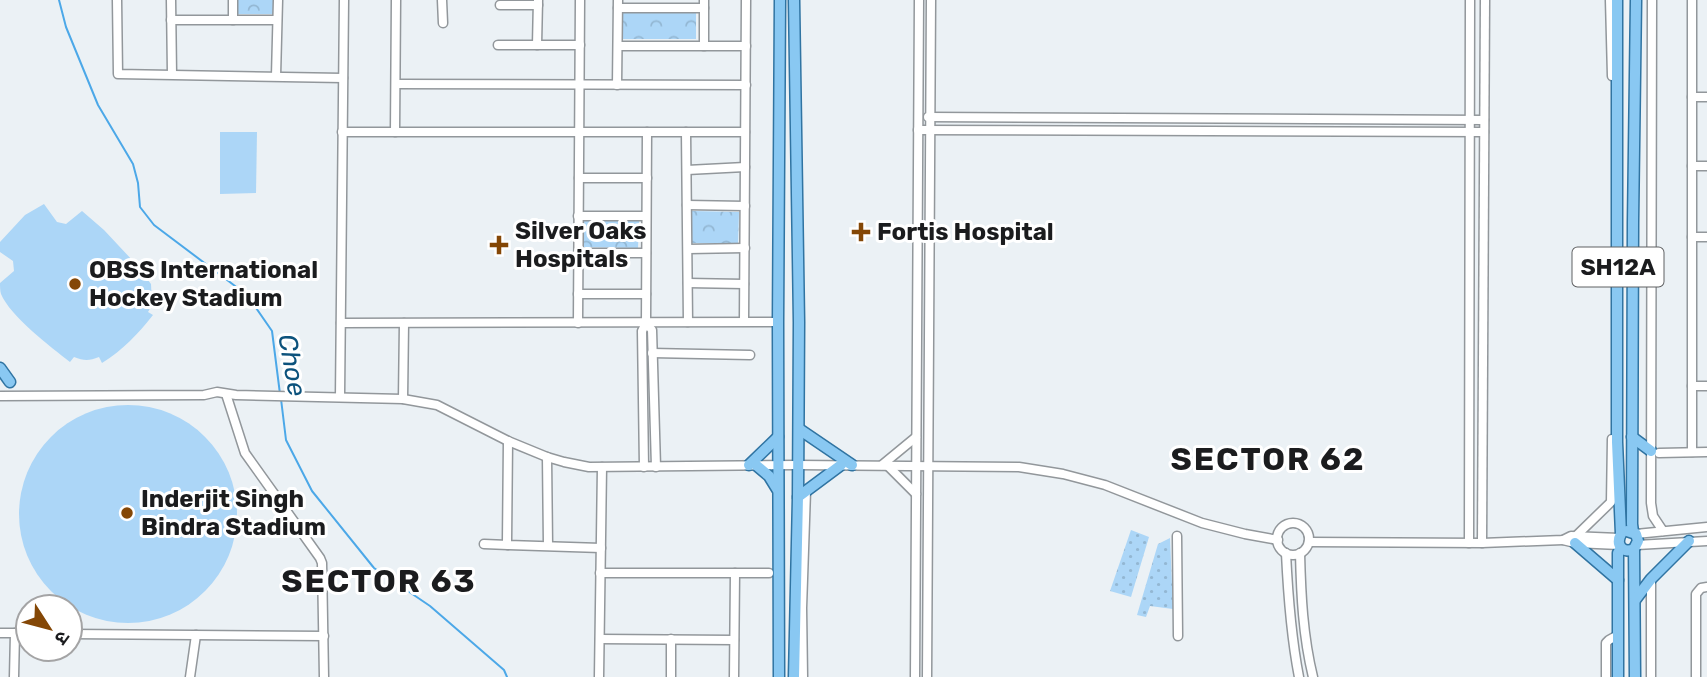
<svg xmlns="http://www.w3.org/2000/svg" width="1707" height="677" font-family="Rubik,'Noto Sans Devanagari',sans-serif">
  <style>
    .forest { fill: url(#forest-crowns) }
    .garden { fill: url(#garden-dots) }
    .pitch { fill: #acd6f7 }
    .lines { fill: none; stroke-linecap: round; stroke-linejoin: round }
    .stream { stroke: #4ca8e8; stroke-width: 2 }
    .minor-casing { stroke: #92979b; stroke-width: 11 }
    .major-casing { stroke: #3074a2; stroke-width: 13 }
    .minor { stroke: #fff; stroke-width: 8 }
    .major { stroke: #89c8f2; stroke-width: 10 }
    .poi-dot { fill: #844706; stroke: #fff; stroke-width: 2.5 }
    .labels { text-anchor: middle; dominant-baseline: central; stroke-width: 6; stroke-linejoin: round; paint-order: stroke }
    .shield { fill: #fff; stroke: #5f6062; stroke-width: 2 }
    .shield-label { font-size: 23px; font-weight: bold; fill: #1b1c1e }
    .poi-label { font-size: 24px; font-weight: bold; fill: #1b1c1e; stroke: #fff; text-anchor: start }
    .water-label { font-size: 26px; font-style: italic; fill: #0c527c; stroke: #fff }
    .district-label { font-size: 32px; font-weight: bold; letter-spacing: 2px; fill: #1b1c1e; stroke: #fff }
  </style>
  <defs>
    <pattern id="forest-crowns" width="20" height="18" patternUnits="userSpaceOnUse" patternTransform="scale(1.75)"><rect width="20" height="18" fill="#acd6f7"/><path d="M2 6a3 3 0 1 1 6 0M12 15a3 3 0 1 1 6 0" fill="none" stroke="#93b7d3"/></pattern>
    <pattern id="garden-dots" width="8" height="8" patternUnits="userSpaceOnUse" patternTransform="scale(1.75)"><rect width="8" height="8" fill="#acd6f7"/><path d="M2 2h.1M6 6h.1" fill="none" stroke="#93b7d3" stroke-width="1.8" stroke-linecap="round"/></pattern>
  </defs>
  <rect width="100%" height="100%" fill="#ebf1f5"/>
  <!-- forest -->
  <g class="forest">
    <rect x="236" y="0" width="38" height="14"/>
    <rect x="622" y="12" width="74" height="27"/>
    <path d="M692,211L739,212L738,244L692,243Z"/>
    <path d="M583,220L639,221L638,248L582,247Z"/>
  </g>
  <!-- garden -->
  <g class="garden">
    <path d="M1131,530L1149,537L1131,597L1110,591Z"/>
    <path d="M1170,538L1173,609L1150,606L1146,617L1137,615L1158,544Z"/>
  </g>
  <!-- pitch -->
  <g class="pitch">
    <path d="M220,132H257L256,193L220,194Z"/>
    <path d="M44,204L57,222L66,224L82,211L104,230L133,261L151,284L152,305L148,312L153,315C138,334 123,350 102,363L99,357C89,361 84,361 74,357L70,362C51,347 10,316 1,294C0,291 0,286 0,283L14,271L13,261L0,252V242L25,215Z"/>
    <circle cx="128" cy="514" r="109"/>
  </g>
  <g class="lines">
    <!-- stream -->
    <g class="stream">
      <path d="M59,0L66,27L98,105L133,164L138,183L140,207L154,225L247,295L272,331L280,394"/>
      <path d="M281,399L286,440L312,491L374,568L430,606L504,670L507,677"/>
    </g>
    <!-- minor casing -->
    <g class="minor-casing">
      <g id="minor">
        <path d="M117,0L118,74L343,78"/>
        <path d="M171,0L172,74"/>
        <path d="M233,0V20"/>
        <path d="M442,0L443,23"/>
        <path d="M1610,0L1612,76"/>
        <path d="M1652,0L1651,503L1653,516L1663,531"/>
        <path d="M500,5H538"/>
        <path d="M618,8H704"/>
        <path d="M171,20H277"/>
        <path d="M498,45H580"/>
        <path d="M537,45L538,0"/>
        <path d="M618,46H746"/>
        <path d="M704,46V0"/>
        <path d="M276,76L278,0"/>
        <path d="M396,84L746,85"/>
        <path d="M617,85L618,0"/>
        <path d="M1692,97H1707"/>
        <path d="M928,117L1484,120"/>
        <path d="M918,130L1484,132"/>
        <path d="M342,132H745"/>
        <path d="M395,132L396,0"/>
        <path d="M686,132L688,322"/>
        <path d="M1692,166H1707"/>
        <path d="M687,170L745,167"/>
        <path d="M579,178H647"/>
        <path d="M687,205L745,206"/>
        <path d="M578,216H646"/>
        <path d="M1692,237H1707"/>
        <path d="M688,249L745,248"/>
        <path d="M578,253H646"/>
        <path d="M688,283L744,284"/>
        <path d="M578,294H646"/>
        <path d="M744,321L746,0"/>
        <path d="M341,323L778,322"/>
        <path d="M578,323L580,0"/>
        <path d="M646,323L652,330L656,467"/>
        <path d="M652,353L750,355"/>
        <path d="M1692,386H1707"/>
        <path d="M226,394L245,453L320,558L322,563L324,677"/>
        <path d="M0,396L204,395L217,392L236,395L403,399L437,405L508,441L547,457L564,462L589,467L798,465L1019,467L1063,474L1105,485L1202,523L1245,534L1278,540"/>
        <path d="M340,397L344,0"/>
        <path d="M403,399L404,323"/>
        <path d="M508,441L507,542L508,545L601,548"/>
        <path d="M1692,452V0"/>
        <path d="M1659,453L1707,452"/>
        <path d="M547,457L548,545"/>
        <path d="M882,465L916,437"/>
        <path d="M887,465L916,494"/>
        <path d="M644,467L642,331L646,323L647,132"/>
        <circle cx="1293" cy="539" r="16"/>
        <path d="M1636,534L1707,527"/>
        <path d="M1177,536L1178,636"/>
        <path d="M1576,536L1611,502L1612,439"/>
        <path d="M1563,540L1575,543L1619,545"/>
        <path d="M1309,542L1482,543L1563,540L1571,536L1619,538"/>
        <path d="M1469,543L1470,0"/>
        <path d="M1482,543L1485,0"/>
        <path d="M484,544L508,545"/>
        <path d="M1637,545L1707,541"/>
        <path d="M1286,553C1288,595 1291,636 1299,677"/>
        <path d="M1300,553C1301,595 1303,636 1313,677"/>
        <path d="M600,573H769"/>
        <path d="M1651,579V677"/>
        <path d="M0,633H28"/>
        <path d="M70,634L324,636"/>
        <path d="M600,639L734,640"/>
        <path d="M14,677L15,633"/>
        <path d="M190,677L196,635"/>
        <path d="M599,677L602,467"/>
        <path d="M671,677V639"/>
        <path d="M734,677L735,573"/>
        <path d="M803,677L802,608L806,491"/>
        <path d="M915,677L919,0"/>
        <path d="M927,677L931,0"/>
        <path d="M1606,677V643L1609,640L1618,635"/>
        <path d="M1696,677V594L1701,588L1707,587"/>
      </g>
    </g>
    <!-- major casing -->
    <g class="major-casing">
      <g id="major">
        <path d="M1617,0V442L1621,534C1615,545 1623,554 1634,549"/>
        <path d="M0,368L10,382"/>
        <path d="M799,429L852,465"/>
        <path d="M1632,437L1651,451"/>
        <path d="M749,465L778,437"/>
        <path d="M756,465L769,476L777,489"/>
        <path d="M798,497L841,465"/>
        <path d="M1627,531L1636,534L1638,541L1634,549L1635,677"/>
        <path d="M1633,532L1632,524L1633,222L1636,0"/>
        <path d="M1575,543L1618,580"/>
        <path d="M1635,600L1651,579L1689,541"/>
        <path d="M779,677L778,322L780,0"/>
        <path d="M794,677L798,497L799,322L794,0"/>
        <path d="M1618,677V553L1621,548"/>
      </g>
    </g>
    <!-- minor -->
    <use href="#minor" class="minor"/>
    <!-- major -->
    <use href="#major" class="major"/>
  </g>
  <!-- markers -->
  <g class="poi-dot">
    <path d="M857.5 221.5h7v7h7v7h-7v7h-7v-7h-7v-7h7z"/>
    <path d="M495.5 234.5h7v7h7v7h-7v7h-7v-7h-7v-7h7z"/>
    <circle cx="75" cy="284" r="7"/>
    <circle cx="127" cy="513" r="7"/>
  </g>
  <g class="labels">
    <!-- shield labels -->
    <rect class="shield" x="1572.5" y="247.5" width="91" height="39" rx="5"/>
    <g class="shield-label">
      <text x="1618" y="267">SH12A</text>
    </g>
    <!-- poi labels -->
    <g class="poi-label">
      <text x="515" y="231">Silver Oaks<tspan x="515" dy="28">Hospitals</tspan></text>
      <text x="877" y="232">Fortis Hospital</text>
      <text x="89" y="270">OBSS International<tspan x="89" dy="28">Hockey Stadium</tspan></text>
      <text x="141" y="499">Inderjit Singh<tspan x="141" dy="28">Bindra Stadium</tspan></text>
    </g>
    <!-- water labels -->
    <g class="water-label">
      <text transform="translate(292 365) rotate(80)">Choe</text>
    </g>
    <!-- district labels -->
    <g class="district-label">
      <text x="1268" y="459">SECTOR 62</text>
      <text x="379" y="581">SECTOR 63</text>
    </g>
  </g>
  <!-- north arrow -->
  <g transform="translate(49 628) rotate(126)"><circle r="33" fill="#ffffff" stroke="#a4a4a5" stroke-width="2"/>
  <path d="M0-5L12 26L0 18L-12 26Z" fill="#844706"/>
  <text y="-10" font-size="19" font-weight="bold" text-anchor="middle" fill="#1b1c1e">उ</text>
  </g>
</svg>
